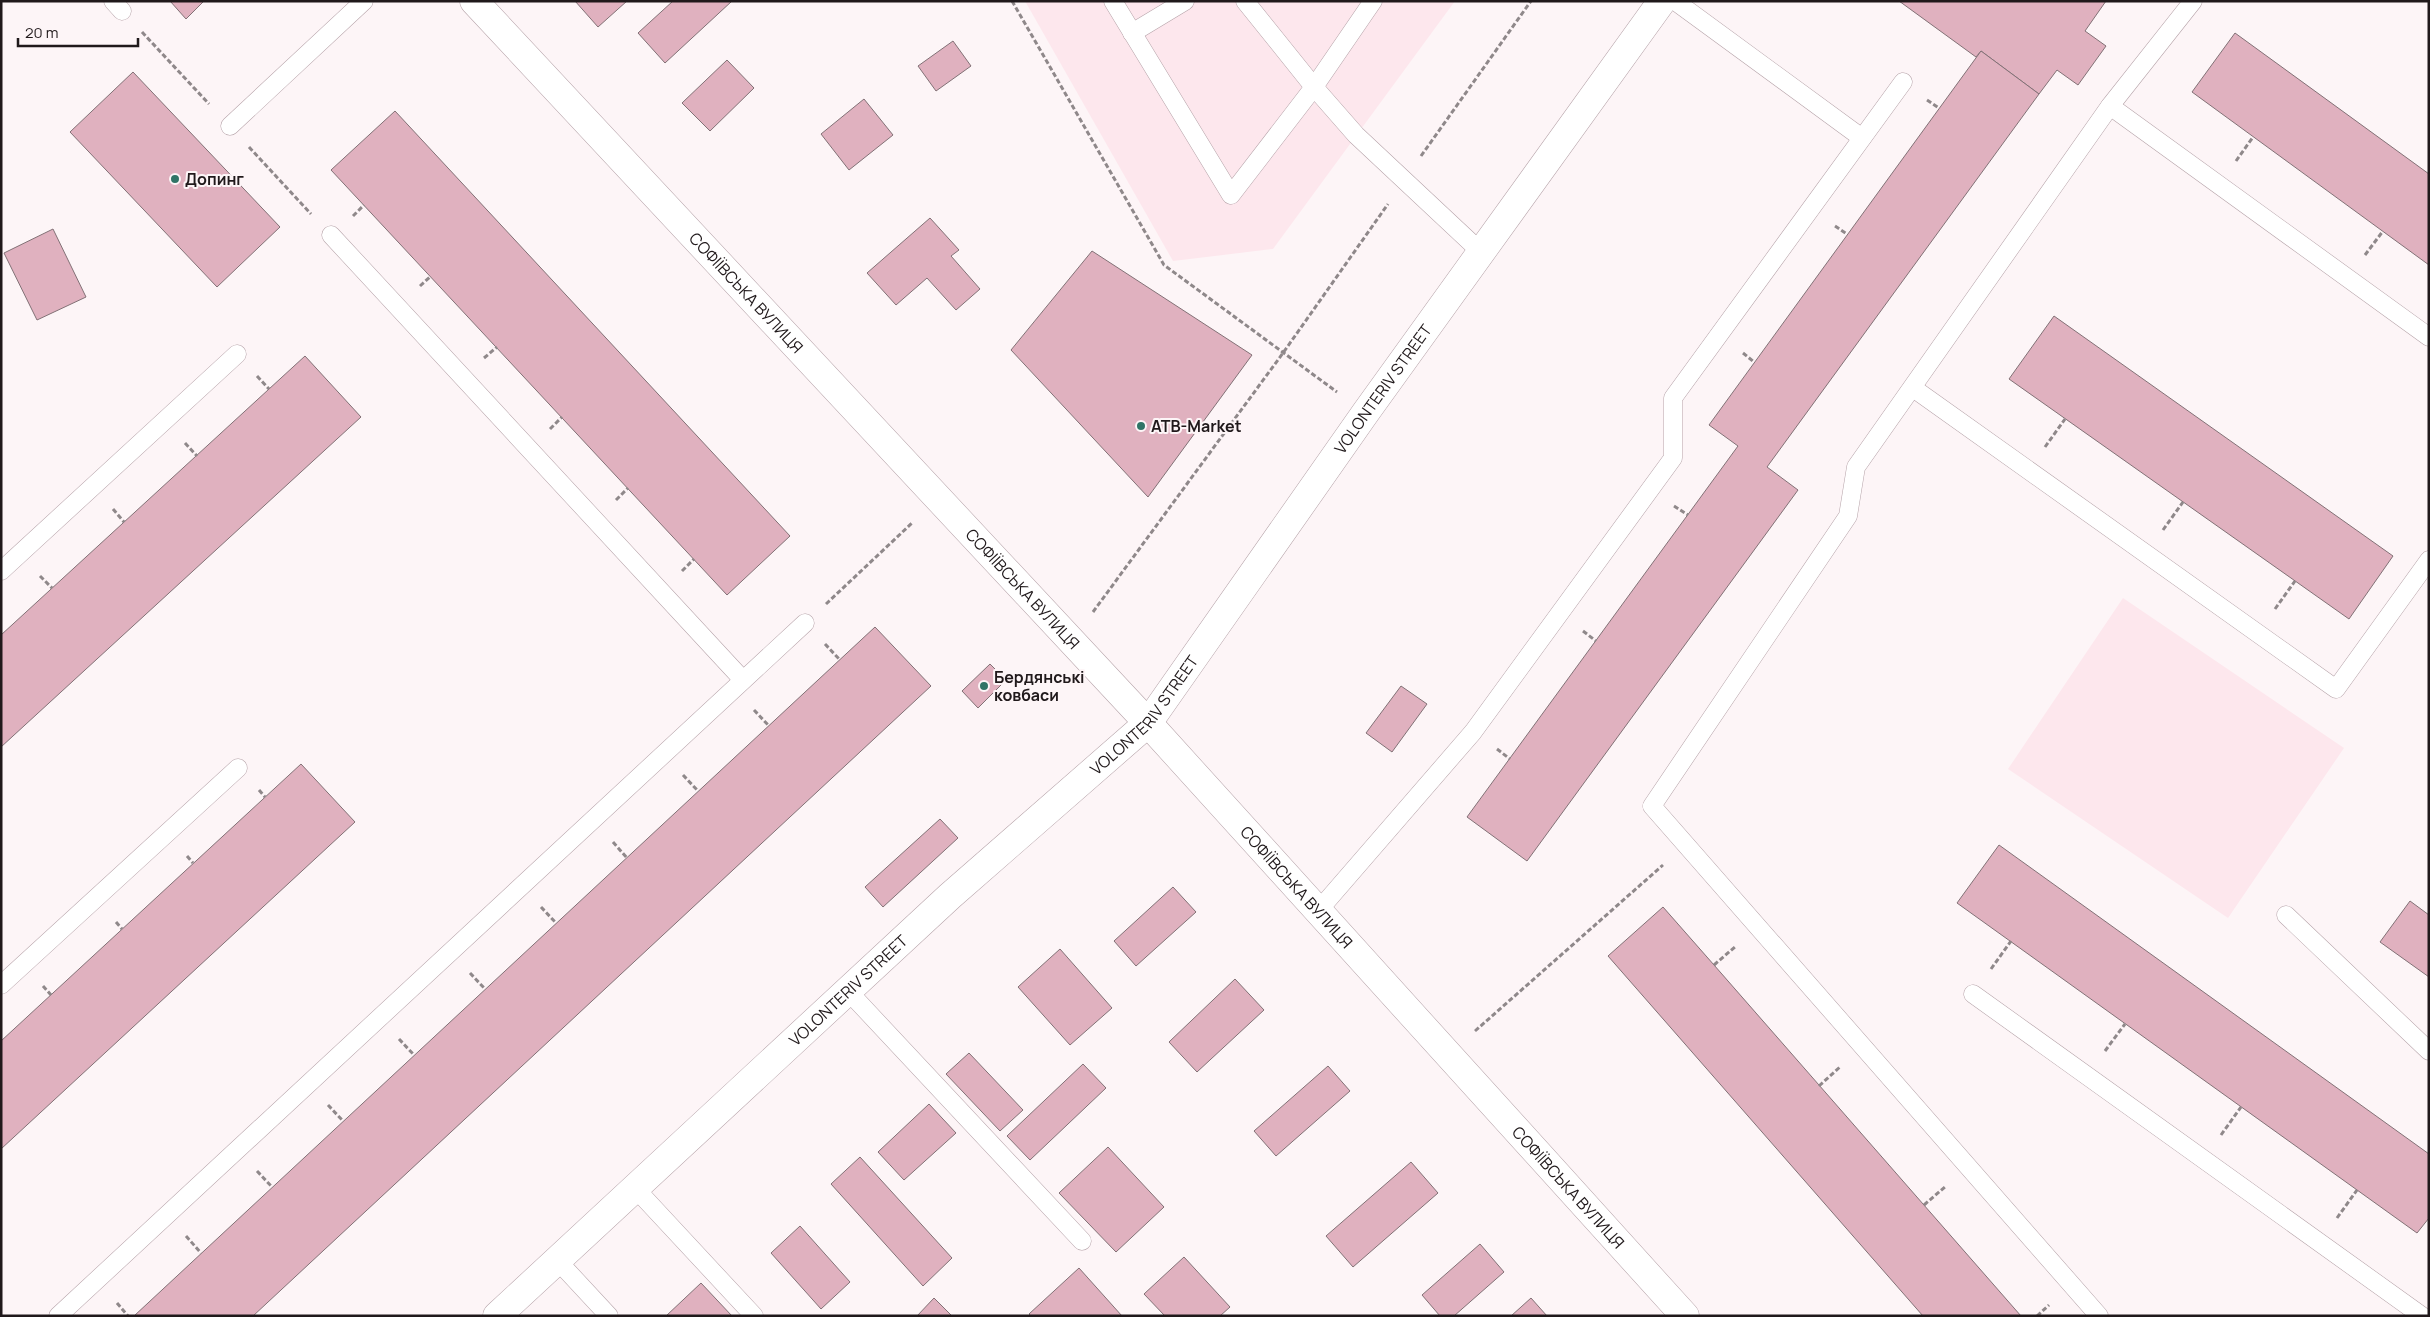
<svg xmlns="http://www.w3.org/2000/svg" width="2430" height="1317" font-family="Manrope,sans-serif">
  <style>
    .built { fill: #fde7ed }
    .building { fill: #e0b1bf; stroke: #827176 }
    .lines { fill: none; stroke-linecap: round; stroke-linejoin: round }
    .lane-casing { stroke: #b5a2a8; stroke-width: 19 }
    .secondary-casing { stroke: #b5a2a8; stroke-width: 29 }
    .path { stroke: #8f888a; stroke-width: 3; stroke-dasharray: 5 2.5; stroke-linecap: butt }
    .lane { stroke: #fff; stroke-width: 18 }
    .secondary { stroke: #fff; stroke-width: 28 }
    .poi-dot { fill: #307466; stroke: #fdf5f7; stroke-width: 2 }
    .labels { text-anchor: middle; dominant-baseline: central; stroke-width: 4; stroke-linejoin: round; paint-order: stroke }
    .poi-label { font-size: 16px; font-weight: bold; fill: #20191b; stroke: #fdf5f7; text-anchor: start }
    .street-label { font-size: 16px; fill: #20191b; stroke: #fdf5f7 }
  </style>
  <rect width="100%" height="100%" fill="#fdf5f7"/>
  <!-- built -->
  <g class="built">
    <path d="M1025,1H1455L1273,249L1173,261Z"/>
    <path d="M2123,598L2344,748L2228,918L2008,769Z"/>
  </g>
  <!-- building -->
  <g class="building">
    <path d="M170,1H204L186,19Z"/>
    <path d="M575,1H627L598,27Z"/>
    <path d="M673,1H732L665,63L638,33Z"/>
    <path d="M1899,1H2106L2085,31L2106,46L2078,85L2057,70L2039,94L1981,51L1976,57Z"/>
    <path d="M2235,33L2429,174V265L2192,92Z"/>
    <path d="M953,41L971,66L936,91L918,66Z"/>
    <path d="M1981,51L2039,94L1767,467L1798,490L1527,861L1467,817L1738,446L1709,425Z"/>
    <path d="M727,60L754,88L710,131L682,103Z"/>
    <path d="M133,72L280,227L217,287L70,132Z"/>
    <path d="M864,99L893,135L849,170L821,134Z"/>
    <path d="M395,111L790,536L727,595L331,170Z"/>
    <path d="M930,218L959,250L951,256L980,289L956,310L927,278L896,305L867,273Z"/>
    <path d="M53,229L86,297L37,320L4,253Z"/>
    <path d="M1092,251L1252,355L1148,497L1011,350Z"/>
    <path d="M2054,316L2393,556L2349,619L2009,379Z"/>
    <path d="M305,356L361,417L1,747V635Z"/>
    <path d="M875,627L931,686L253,1316H134Z"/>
    <path d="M990,664L1006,680L978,708L962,691Z"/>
    <path d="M1401,686L1427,704L1392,752L1366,733Z"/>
    <path d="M301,764L355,822L1,1149V1041Z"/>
    <path d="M940,819L958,838L883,907L865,887Z"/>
    <path d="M1999,845L2429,1154V1218L2417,1233L1957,903Z"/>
    <path d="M1173,887L1196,912L1136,966L1114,941Z"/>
    <path d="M2410,901L2429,915V977L2380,942Z"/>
    <path d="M1663,907L1714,965L2021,1316H1923L1608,956Z"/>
    <path d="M1060,949L1112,1008L1070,1045L1018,987Z"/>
    <path d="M1235,979L1264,1010L1197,1072L1169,1042Z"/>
    <path d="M969,1053L1023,1110L1000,1131L946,1074Z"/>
    <path d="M1083,1064L1106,1088L1030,1160L1007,1136Z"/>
    <path d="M1328,1066L1350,1091L1276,1156L1254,1131Z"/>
    <path d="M929,1104L956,1133L904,1180L878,1152Z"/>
    <path d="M1108,1147L1164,1207L1116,1252L1059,1193Z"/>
    <path d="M860,1157L952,1258L923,1286L831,1184Z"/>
    <path d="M1411,1162L1438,1193L1353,1267L1326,1236Z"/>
    <path d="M800,1226L850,1282L821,1309L771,1253Z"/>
    <path d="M1480,1244L1504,1272L1454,1316H1440L1422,1295Z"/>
    <path d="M1184,1257L1230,1307L1220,1316H1165L1144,1294Z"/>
    <path d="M1079,1268L1122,1316H1031L1029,1314Z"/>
    <path d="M701,1283L732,1316H666Z"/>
    <path d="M934,1298L952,1316H917Z"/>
    <path d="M1531,1298L1547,1316H1511Z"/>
  </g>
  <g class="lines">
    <!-- lane casing -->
    <g class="lane-casing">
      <g id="lane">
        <path d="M113,1L122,11"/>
        <path d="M1113,1L1231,195L1314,87L1373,1"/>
        <path d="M1245,1L1314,87L1356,135L1482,253"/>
        <path d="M1675,1L1862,138"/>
        <path d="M1132,33L1185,1"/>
        <path d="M2110,106L2429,337"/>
        <path d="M230,126L364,1"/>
        <path d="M331,235L743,680"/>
        <path d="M1913,388L2336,689L2429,560"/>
        <path d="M1,571L237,354"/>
        <path d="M1318,911L1473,732L1673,458V398L1903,82"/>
        <path d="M2286,915L2429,1051"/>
        <path d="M1,985L238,768"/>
        <path d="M848,991L1082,1241"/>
        <path d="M1973,994L2422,1316"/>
        <path d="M635,1188L754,1316"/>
        <path d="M557,1260L609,1316"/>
        <path d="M58,1316L805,623"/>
        <path d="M2099,1316L1652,806L1848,516L1856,467L2110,106L2193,1"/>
      </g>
    </g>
    <!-- secondary casing -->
    <g class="secondary-casing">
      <g id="secondary">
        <path id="s1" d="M474,1L1148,723L1685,1316"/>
        <path id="s2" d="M497,1316L950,896L1148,723L1366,412L1662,1"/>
      </g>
    </g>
    <!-- path -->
    <g class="path">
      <path d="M1012,1L1164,265L1337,392"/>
      <path d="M142,32L209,104"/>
      <path d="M1927,100L1939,108"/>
      <path d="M249,147L311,214"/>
      <path d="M1421,156L1531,1"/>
      <path d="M2236,161L2253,137"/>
      <path d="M353,216L364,205"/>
      <path d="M1835,226L1847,234"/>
      <path d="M2365,255L2383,231"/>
      <path d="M420,286L431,276"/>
      <path d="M1743,353L1754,362"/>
      <path d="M484,358L497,347"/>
      <path d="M257,376L269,389"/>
      <path d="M550,429L562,417"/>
      <path d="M185,443L197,456"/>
      <path d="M2045,447L2065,419"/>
      <path d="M616,500L628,488"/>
      <path d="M1674,506L1688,515"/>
      <path d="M113,509L124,522"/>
      <path d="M2163,530L2183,502"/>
      <path d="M682,571L694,559"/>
      <path d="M40,576L52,588"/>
      <path d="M826,604L912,523"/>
      <path d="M2275,609L2295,581"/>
      <path d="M1093,612L1283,353L1388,204"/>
      <path d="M1583,631L1596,641"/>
      <path d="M825,644L840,660"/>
      <path d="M754,710L769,726"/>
      <path d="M1497,749L1510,759"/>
      <path d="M683,775L698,791"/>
      <path d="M259,790L265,797"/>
      <path d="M613,842L627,858"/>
      <path d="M187,856L193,863"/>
      <path d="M541,907L556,923"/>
      <path d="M116,922L122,929"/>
      <path d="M1714,965L1736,946"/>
      <path d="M1991,969L2011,941"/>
      <path d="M470,973L485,989"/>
      <path d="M43,986L51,995"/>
      <path d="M1475,1031L1663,865"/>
      <path d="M399,1039L414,1055"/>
      <path d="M2105,1051L2125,1024"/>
      <path d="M1819,1086L1841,1066"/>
      <path d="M328,1105L343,1121"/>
      <path d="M2221,1135L2241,1107"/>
      <path d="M257,1171L272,1187"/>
      <path d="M1924,1205L1946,1186"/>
      <path d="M2337,1218L2357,1190"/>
      <path d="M186,1236L201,1253"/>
      <path d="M117,1303L128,1316"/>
      <path d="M2037,1316L2049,1305"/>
    </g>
    <!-- lane -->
    <use href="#lane" class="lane"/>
    <!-- secondary -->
    <use href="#secondary" class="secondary"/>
  </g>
  <!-- markers -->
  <g class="poi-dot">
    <circle cx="175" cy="179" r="5"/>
    <circle cx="1141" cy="426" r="5"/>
    <circle cx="984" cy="686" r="5"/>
  </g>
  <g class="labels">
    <!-- poi labels -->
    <g class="poi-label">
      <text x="185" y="179">Допинг</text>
      <text x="1151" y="426">ATB-Market</text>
      <text x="994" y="677">Бердянські<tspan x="994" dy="18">ковбаси</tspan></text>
    </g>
    <!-- street labels -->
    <g class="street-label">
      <text stroke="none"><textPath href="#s1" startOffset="399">СОФІЇВСЬКА ВУЛИЦЯ</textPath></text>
      <text stroke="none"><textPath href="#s2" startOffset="1289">VOLONTERIV STREET</textPath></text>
      <text stroke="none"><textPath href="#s1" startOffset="804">СОФІЇВСЬКА ВУЛИЦЯ</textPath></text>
      <text stroke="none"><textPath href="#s2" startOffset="884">VOLONTERIV STREET</textPath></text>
      <text stroke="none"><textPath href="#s1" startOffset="1209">СОФІЇВСЬКА ВУЛИЦЯ</textPath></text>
      <text stroke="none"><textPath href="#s2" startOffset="479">VOLONTERIV STREET</textPath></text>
      <text stroke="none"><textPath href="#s1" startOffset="1614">СОФІЇВСЬКА ВУЛИЦЯ</textPath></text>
    </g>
  </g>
  <!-- border -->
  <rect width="2430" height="1317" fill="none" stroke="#20191b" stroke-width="5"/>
  <!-- scale -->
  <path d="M18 38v8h120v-8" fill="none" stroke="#20191b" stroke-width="2.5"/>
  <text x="25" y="38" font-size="15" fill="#20191b" stroke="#fdf5f7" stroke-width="4" paint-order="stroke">20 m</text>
</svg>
